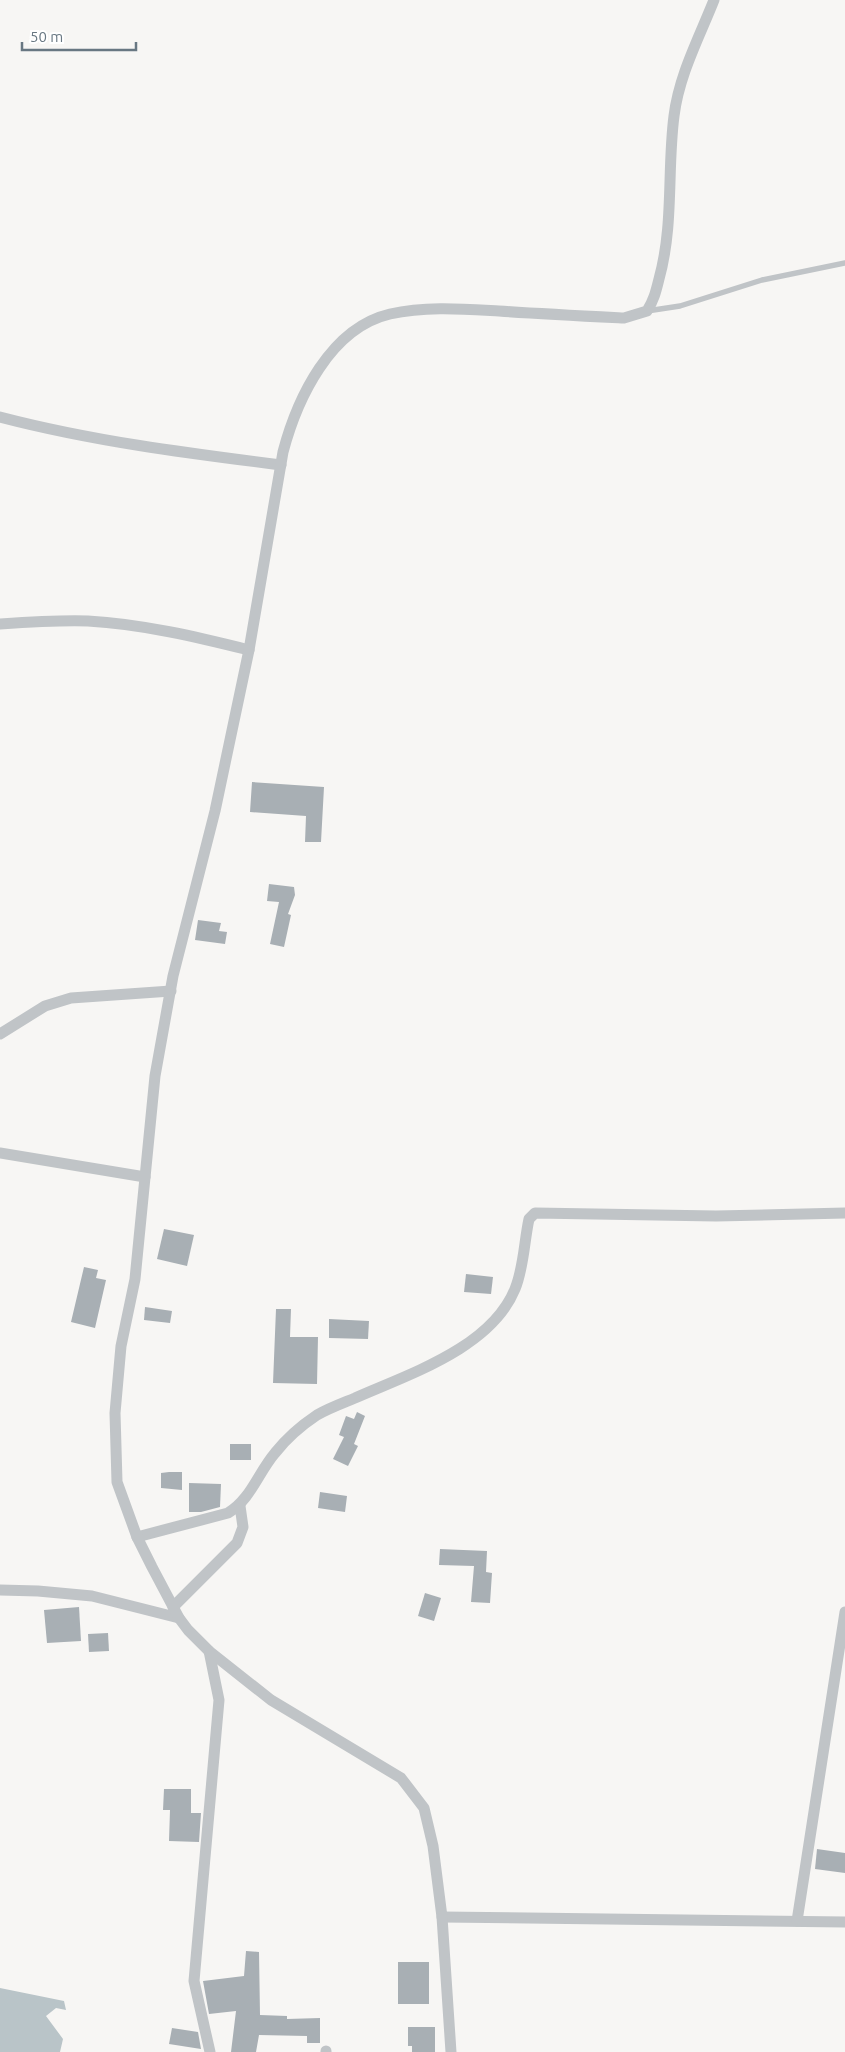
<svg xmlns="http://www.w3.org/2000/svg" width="845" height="2052" font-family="Ubuntu,sans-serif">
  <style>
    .water { fill: #b9c4c8 }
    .building { fill: #a8afb4 }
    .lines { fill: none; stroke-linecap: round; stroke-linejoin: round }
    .service { stroke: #c0c4c7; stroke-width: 5.5 }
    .minor { stroke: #c0c4c7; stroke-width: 11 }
  </style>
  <rect width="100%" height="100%" fill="#f7f6f4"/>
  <!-- water -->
  <path class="water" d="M0,1988L64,2001L66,2010L56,2008L46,2016L63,2039L60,2052H0Z"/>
  <!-- building -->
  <g class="building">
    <path d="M252,782L324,787L321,842H305L306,816L250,812Z"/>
    <path d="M269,884L294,887L295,895L288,914L291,915L284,947L270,944L279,902L267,901Z"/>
    <path d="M198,920L221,923L219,931L227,932L225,944L195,940Z"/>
    <path d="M164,1229L194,1235L187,1266L157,1259Z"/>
    <path d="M84,1267L98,1270L96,1278L106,1280L95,1328L71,1322Z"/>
    <path d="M466,1274L493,1277L491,1294L464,1292Z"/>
    <path d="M145,1307L172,1311L170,1323L144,1320Z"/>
    <path d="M276,1309H291L290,1337H318L317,1384L273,1383Z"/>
    <path d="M329,1319L369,1321L368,1339L329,1338Z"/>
    <path d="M357,1412L365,1416L354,1444L358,1446L348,1466L333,1459L344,1437L339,1435L346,1416L354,1419Z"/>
    <rect x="230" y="1444" width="21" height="16"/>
    <path d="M169,1472H182V1490L161,1488V1473Z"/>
    <path d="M189,1483L221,1484L220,1507L201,1512H189Z"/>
    <path d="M320,1492L347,1496L345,1512L318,1508Z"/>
    <path d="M440,1549L487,1551L486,1572L492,1573L490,1603L471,1602L474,1566L439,1565Z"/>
    <path d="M425,1593L441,1598L434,1621L418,1616Z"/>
    <path d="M79,1607L81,1641L47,1643L44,1610Z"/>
    <path d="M108,1633L109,1651L89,1652L88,1634Z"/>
    <path d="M164,1789H191V1813H201L199,1842L169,1841L170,1810H163Z"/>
    <path d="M817,1849L845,1853V1873L815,1869Z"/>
    <path d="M246,1951L259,1952L260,2015L287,2016V2019L320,2018V2043H307V2036L259,2035L256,2052H231L236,2011L209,2014L203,1981L244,1976Z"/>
    <rect x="398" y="1962" width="31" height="42"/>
    <path d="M408,2027H435V2052H412V2046H408Z"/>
    <path d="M172,2028L198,2032L201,2049L169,2044Z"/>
  </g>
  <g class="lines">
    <!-- service -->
    <path class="service" d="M647,311L680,306L762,280L845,263"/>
    <!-- minor -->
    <g class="minor">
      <path d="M0,417C92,441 186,453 281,465"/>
      <path d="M0,624C29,622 58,620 88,621C142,624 197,637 249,650"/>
      <path d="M0,1034L45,1006L71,998L171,991"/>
      <path d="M0,1153L145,1177"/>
      <path d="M137,1537L228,1513C251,1499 258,1473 275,1453C286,1439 302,1425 317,1415C329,1408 343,1403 355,1398C409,1374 491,1348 515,1289C524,1267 524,1242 529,1219L535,1213L716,1216L845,1213"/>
      <path d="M0,1590L38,1591L92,1596L179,1618"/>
      <path d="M173,1607L237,1543L243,1527L240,1506"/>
      <path d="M209,1651L219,1700L194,1981L210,2052"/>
      <path d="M442,1917L845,1922"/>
      <path d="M797,1921L845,1612"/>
      <path d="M326,2051V2052"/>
      <path d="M451,2052L442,1917L433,1846L424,1808L401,1778L271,1700L209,1651L188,1630L179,1618L152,1567L137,1537L117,1482L115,1413L121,1346L135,1279L155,1076L173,976L215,811L249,650L283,452C297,399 330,328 390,314C426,306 463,309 499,311C541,314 583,316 624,318L647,311C654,300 656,291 659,279C674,225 667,170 674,116C679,75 699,38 714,0"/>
    </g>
  </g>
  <!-- scale -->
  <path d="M22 42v8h114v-8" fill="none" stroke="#687782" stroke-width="2.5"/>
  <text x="30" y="42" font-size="15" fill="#687782" stroke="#ffffff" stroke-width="4" paint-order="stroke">50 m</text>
</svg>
